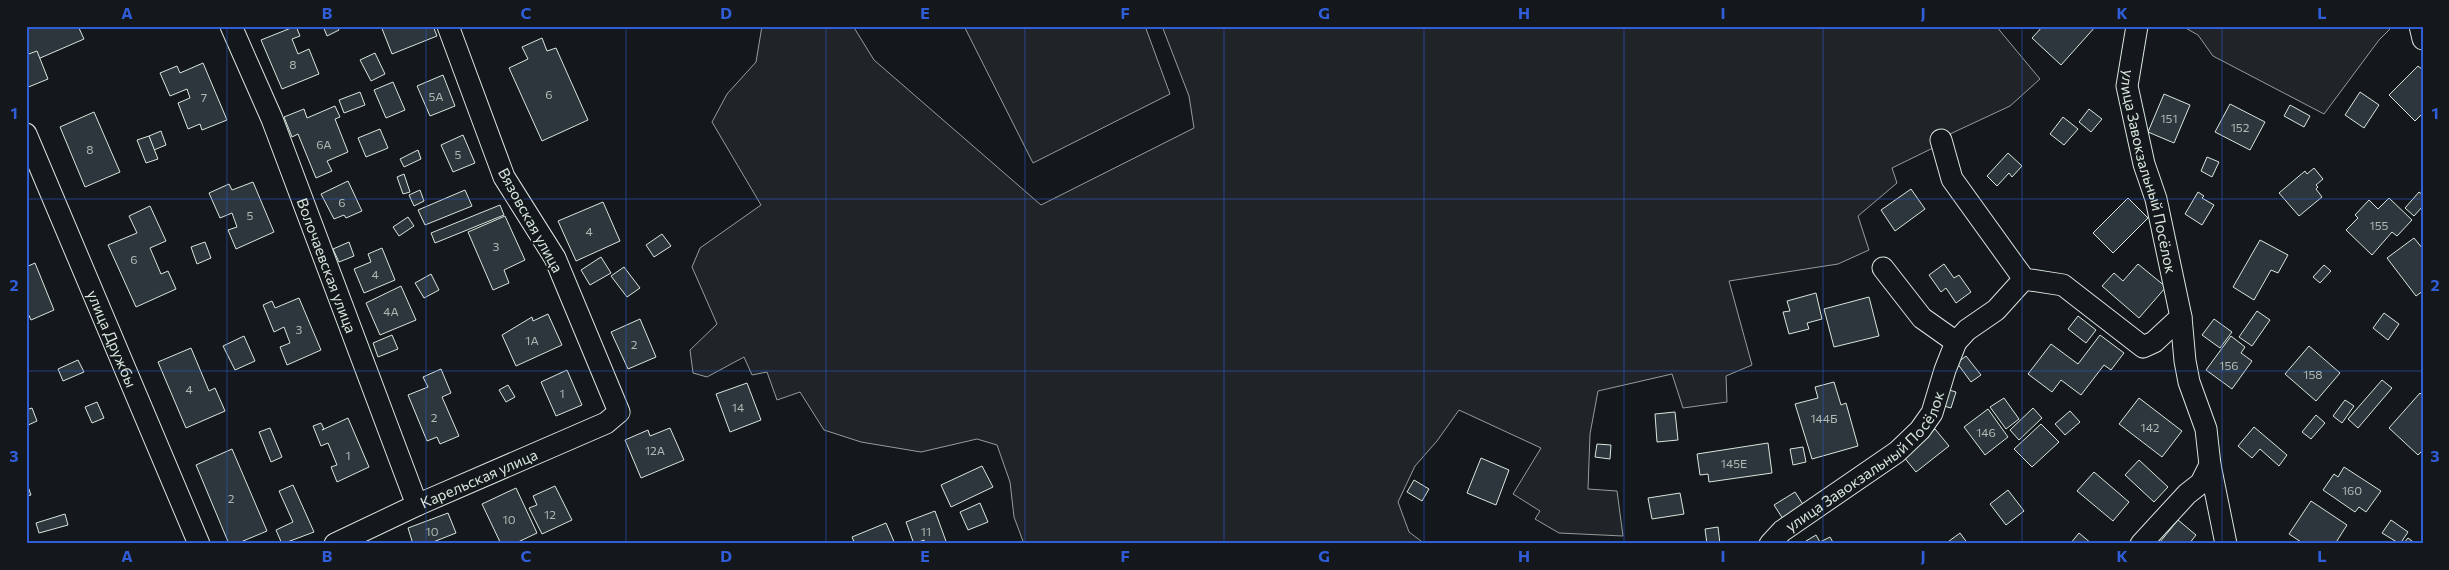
<svg xmlns="http://www.w3.org/2000/svg" width="2449" height="570" font-family="Commissioner,sans-serif">
  <style>
    .green { fill: #202428; stroke: #939e99 }
    .building { fill: #2c363c; stroke: #d8e6dc }
    .lines { fill: none; stroke-linecap: round; stroke-linejoin: round }
    .street-casing { stroke: #d8e6dc; stroke-width: 23 }
    .street { stroke: #14181c; stroke-width: 21 }
    .grid { fill: none; stroke: #305dd8; stroke-width: 1; stroke-opacity: 0.55 }
    .labels { text-anchor: middle; dominant-baseline: central; stroke-width: 4; stroke-linejoin: round; paint-order: stroke }
    .number-label { font-size: 12px; fill: #adbab4 }
    .street-label { font-size: 15px; fill: #d8e6dc; stroke: #14181c }
    .neatline { fill: none; stroke: #305dd8; stroke-width: 2 }
    .grid-label { font-size: 16px; text-anchor: middle; font-weight: bold; fill: #305dd8 }
  </style>
  <rect width="100%" height="100%" fill="#14181c"/>
  <!-- green -->
  <g class="green">
    <path d="M762,26H853L874,60L1041,205L1194,128L1189,96L1162,26H1996L2040,79L2010,106L1950,134L1935,147L1892,168L1897,183L1858,216L1869,250L1838,264L1729,281L1752,365L1726,376L1727,402L1683,408L1672,374L1598,391L1590,434L1588,489L1617,491L1623,536L1559,533L1535,519L1540,511L1513,494L1541,448L1459,410L1437,441L1415,466L1398,502L1409,532L1425,544H1024L1014,517L1010,482L997,445L977,439L921,452L861,442L824,430L800,392L777,400L767,372L752,375L744,357L707,377L693,373L690,350L717,324L692,267L700,248L761,205L712,122L727,94L756,62Z"/>
    <path d="M964,26H1145L1170,94L1033,163Z"/>
    <path d="M2182,26H2393L2379,40L2324,114L2213,56L2198,35Z"/>
  </g>
  <!-- building -->
  <g class="building">
    <path d="M26,26H78L84,39L31,62L26,50Z"/>
    <path d="M296,26L300,36L292,39L298,54L309,49L319,74L282,89L261,40Z"/>
    <path d="M323,26H337L339,30L327,36Z"/>
    <path d="M381,26H433L437,36L392,54Z"/>
    <path d="M2043,26H2096L2061,65L2032,38Z"/>
    <path d="M542,38L547,51L556,48L588,120L542,141L509,68L528,59L522,47Z"/>
    <path d="M37,51L48,79L26,88V55Z"/>
    <path d="M375,53L385,74L371,81L360,60Z"/>
    <path d="M203,63L227,120L202,130L200,124L188,129L178,103L190,98L187,89L170,96L160,73L177,66L180,73Z"/>
    <path d="M2418,66L2423,70V113L2415,121L2389,95Z"/>
    <path d="M443,75L455,106L430,116L417,86Z"/>
    <path d="M393,82L405,110L386,118L374,90Z"/>
    <path d="M360,92L365,105L344,113L339,100Z"/>
    <path d="M2360,92L2379,105L2364,128L2345,115Z"/>
    <path d="M2164,94L2190,105L2174,143L2148,132Z"/>
    <path d="M2230,104L2265,122L2250,150L2215,132Z"/>
    <path d="M2290,105L2310,116L2304,127L2284,116Z"/>
    <path d="M335,106L340,117L335,119L348,152L327,161L332,171L316,178L298,134L292,137L284,117L304,109L307,118Z"/>
    <path d="M2089,109L2102,119L2091,132L2079,122Z"/>
    <path d="M94,112L120,172L85,187L60,127Z"/>
    <path d="M2063,117L2078,129L2064,145L2050,134Z"/>
    <path d="M380,129L388,148L366,157L358,138Z"/>
    <path d="M161,131L166,145L154,150L149,136Z"/>
    <path d="M463,135L475,163L453,172L441,145Z"/>
    <path d="M149,136L158,159L146,163L137,140Z"/>
    <path d="M418,150L421,159L404,167L400,159Z"/>
    <path d="M2008,153L2022,166L2012,177L2009,173L1997,186L1987,176Z"/>
    <path d="M2207,157L2219,162L2212,177L2201,171Z"/>
    <path d="M2314,168L2323,179L2316,185L2318,187L2316,189L2322,197L2299,216L2279,193L2305,171L2307,174Z"/>
    <path d="M404,174L410,192L403,194L397,177Z"/>
    <path d="M348,181L362,211L346,218L344,215L334,219L321,194Z"/>
    <path d="M253,182L274,232L236,249L228,230L237,227L232,213L220,218L209,193L229,184L232,190Z"/>
    <path d="M1911,189L1925,209L1895,231L1881,210Z"/>
    <path d="M420,190L424,201L414,206L409,195Z"/>
    <path d="M465,190L472,206L425,225L418,210Z"/>
    <path d="M2198,192L2204,196L2202,198L2214,205L2202,225L2185,214Z"/>
    <path d="M2419,192L2423,195V206L2414,216L2405,208Z"/>
    <path d="M2128,198L2148,218L2113,253L2093,233Z"/>
    <path d="M2389,198L2412,220L2397,236L2392,232L2372,255L2346,230L2358,218L2355,215L2369,200L2378,209Z"/>
    <path d="M603,202L620,241L576,261L558,221Z"/>
    <path d="M500,205L504,215L435,243L431,233Z"/>
    <path d="M150,206L166,241L150,248L161,274L168,271L176,289L136,307L108,245L137,233L129,216Z"/>
    <path d="M505,216L525,260L504,270L509,283L493,290L468,232Z"/>
    <path d="M408,217L414,226L399,236L393,227Z"/>
    <path d="M662,234L671,246L654,257L646,245Z"/>
    <path d="M2414,238L2423,249V291L2416,296L2387,258Z"/>
    <path d="M2260,240L2288,255L2278,273L2271,270L2254,300L2233,287Z"/>
    <path d="M205,242L211,258L197,264L191,247Z"/>
    <path d="M349,242L354,256L339,262L333,249Z"/>
    <path d="M382,248L395,280L364,293L354,269L371,262L368,254Z"/>
    <path d="M601,257L611,273L590,285L581,270Z"/>
    <path d="M35,263L54,310L31,320L26,309V267Z"/>
    <path d="M1944,264L1954,278L1959,275L1971,292L1956,303L1946,288L1941,292L1929,275Z"/>
    <path d="M2138,264L2166,287L2139,318L2102,286L2114,273L2123,281Z"/>
    <path d="M2324,265L2331,271L2320,283L2313,277Z"/>
    <path d="M624,267L640,288L627,297L611,276Z"/>
    <path d="M431,274L439,290L424,298L415,283Z"/>
    <path d="M401,286L416,320L380,335L366,303Z"/>
    <path d="M1816,293L1822,319L1807,323L1809,329L1789,334L1783,312L1790,311L1787,301Z"/>
    <path d="M1869,297L1879,336L1834,347L1824,309Z"/>
    <path d="M299,298L321,350L287,365L280,347L290,343L284,327L274,332L263,305L272,301L275,308Z"/>
    <path d="M2257,311L2270,320L2252,346L2239,337Z"/>
    <path d="M2384,313L2399,324L2388,340L2373,328Z"/>
    <path d="M548,314L562,345L516,366L502,335L532,317L533,321Z"/>
    <path d="M2078,316L2096,330L2086,343L2068,329Z"/>
    <path d="M640,319L656,357L628,369L611,332Z"/>
    <path d="M2214,319L2232,332L2220,348L2202,335Z"/>
    <path d="M392,335L398,349L378,357L373,343Z"/>
    <path d="M2100,335L2124,353L2111,370L2104,365L2081,395L2061,380L2052,392L2028,374L2051,344L2078,364Z"/>
    <path d="M244,336L255,361L235,370L223,346Z"/>
    <path d="M2231,336L2245,347L2241,353L2252,361L2232,389L2206,370Z"/>
    <path d="M2309,346L2340,373L2316,401L2285,374Z"/>
    <path d="M191,348L209,391L215,388L225,411L186,428L158,362Z"/>
    <path d="M1966,356L1981,375L1971,382L1957,363Z"/>
    <path d="M78,360L84,372L63,381L58,369Z"/>
    <path d="M441,369L451,393L442,397L459,436L440,444L437,437L427,441L408,395L428,387L423,377Z"/>
    <path d="M567,370L582,405L556,416L541,382Z"/>
    <path d="M2382,380L2392,388L2358,428L2348,419Z"/>
    <path d="M1834,382L1841,405L1846,403L1858,446L1812,459L1795,404L1818,398L1815,387Z"/>
    <path d="M747,383L761,420L730,432L716,394Z"/>
    <path d="M508,385L515,397L506,402L499,390Z"/>
    <path d="M1949,390L1956,392L1951,408L1944,406Z"/>
    <path d="M2420,393L2423,396V450L2418,455L2389,428Z"/>
    <path d="M2004,398L2019,419L2006,429L1990,407Z"/>
    <path d="M2139,398L2182,431L2162,457L2119,424Z"/>
    <path d="M2345,400L2354,406L2342,423L2333,416Z"/>
    <path d="M97,402L104,418L92,423L85,407Z"/>
    <path d="M32,408L37,421L26,426V410Z"/>
    <path d="M2033,408L2042,418L2019,440L2010,430Z"/>
    <path d="M1988,409L2008,437L1985,455L1964,427Z"/>
    <path d="M2070,411L2080,422L2065,435L2055,424Z"/>
    <path d="M1675,412L1678,440L1657,442L1655,414Z"/>
    <path d="M2316,415L2325,423L2311,439L2302,432Z"/>
    <path d="M348,418L369,467L337,482L331,467L337,465L328,443L321,446L313,426L321,423L324,429L322,430Z"/>
    <path d="M2041,424L2059,442L2032,467L2014,449Z"/>
    <path d="M2254,427L2287,455L2279,466L2260,449L2252,458L2238,446Z"/>
    <path d="M270,428L282,457L271,462L259,432Z"/>
    <path d="M670,428L684,460L641,478L625,440L648,430L650,436Z"/>
    <path d="M1935,429L1949,446L1916,472L1903,456Z"/>
    <path d="M1768,443L1772,473L1709,482L1708,474L1700,475L1697,454Z"/>
    <path d="M1597,444L1611,445L1610,459L1595,457Z"/>
    <path d="M1803,447L1806,462L1793,465L1790,449Z"/>
    <path d="M232,449L267,531L236,544H229L196,465Z"/>
    <path d="M1481,458L1509,470L1496,505L1467,493Z"/>
    <path d="M2139,460L2168,487L2154,502L2125,475Z"/>
    <path d="M982,466L993,487L951,507L941,485Z"/>
    <path d="M2344,467L2381,491L2366,512L2359,507L2355,512L2323,490L2334,474L2338,477Z"/>
    <path d="M2094,472L2129,502L2113,521L2077,491Z"/>
    <path d="M1414,480L1429,489L1422,501L1407,492Z"/>
    <path d="M26,481L31,495L26,496Z"/>
    <path d="M293,485L314,532L282,544L276,530L293,522L279,491Z"/>
    <path d="M555,486L572,520L542,534L529,508L537,505L533,496Z"/>
    <path d="M516,488L537,533L514,544H501L482,504Z"/>
    <path d="M2008,490L2024,511L2006,525L1990,504Z"/>
    <path d="M1795,492L1804,506L1783,519L1774,505Z"/>
    <path d="M1680,493L1684,514L1652,519L1648,498Z"/>
    <path d="M2311,501L2347,525L2335,544H2304L2289,534Z"/>
    <path d="M980,503L988,522L968,530L960,512Z"/>
    <path d="M935,511L947,544H925L924,540L914,544L906,522Z"/>
    <path d="M448,513L456,533L428,544H413L408,528Z"/>
    <path d="M65,514L68,525L39,533L36,523Z"/>
    <path d="M2178,520L2196,535L2189,544H2153L2156,539L2160,542Z"/>
    <path d="M2391,520L2408,532L2400,544L2382,533Z"/>
    <path d="M886,523L895,544H855L852,537Z"/>
    <path d="M1718,527L1720,544H1707L1705,529Z"/>
    <path d="M1960,533L1968,544H1945Z"/>
    <path d="M2079,533L2092,544H2070Z"/>
    <path d="M1816,535L1820,542L1830,537L1834,544H1808L1806,541Z"/>
    <path d="M2408,538L2416,544H2403Z"/>
  </g>
  <g class="lines">
    <!-- street casing -->
    <g class="street-casing">
      <g id="street">
        <path id="s1" d="M231,26L272,119L417,505"/>
        <path id="s2" d="M2137,26L2127,86L2144,164L2156,199L2181,317L2185,361L2189,382L2206,429L2210,465L2226,544"/>
        <path d="M2420,26L2423,39"/>
        <path id="s3" d="M26,134L199,544"/>
        <path d="M1941,140L1952,179L2024,279L2063,285L2143,347L2154,342L2181,317"/>
        <path d="M1883,268L1922,318L1956,342"/>
        <path id="s4" d="M335,544L417,505L606,423L619,412L555,258L504,177L448,26"/>
        <path id="s5" d="M1770,544L1782,531L1897,452L1920,430L1932,413L1945,370L1956,342L1967,330L1996,310L2024,279"/>
        <path d="M2141,544L2187,494L2201,483L2210,465"/>
      </g>
    </g>
    <!-- street -->
    <use href="#street" class="street"/>
  </g>
  <!-- grid -->
  <path class="grid" d="M227,26V544M426,26V544M626,26V544M826,26V544M1025,26V544M1224,26V544M1424,26V544M1624,26V544M1823,26V544M2022,26V544M2222,26V544M26,199H2423M26,371H2423"/>
  <g class="labels">
    <!-- number labels -->
    <g class="number-label">
      <text x="293" y="64">8</text>
      <text x="549" y="94">6</text>
      <text x="436" y="96">5А</text>
      <text x="204" y="97">7</text>
      <text x="2169" y="118">151</text>
      <text x="2240" y="127">152</text>
      <text x="324" y="144">6А</text>
      <text x="90" y="149">8</text>
      <text x="458" y="154">5</text>
      <text x="342" y="202">6</text>
      <text x="250" y="215">5</text>
      <text x="2379" y="225">155</text>
      <text x="589" y="231">4</text>
      <text x="496" y="246">3</text>
      <text x="134" y="259">6</text>
      <text x="375" y="274">4</text>
      <text x="391" y="311">4А</text>
      <text x="299" y="329">3</text>
      <text x="532" y="340">1А</text>
      <text x="634" y="344">2</text>
      <text x="2229" y="365">156</text>
      <text x="2313" y="374">158</text>
      <text x="189" y="389">4</text>
      <text x="562" y="393">1</text>
      <text x="738" y="407">14</text>
      <text x="434" y="417">2</text>
      <text x="1824" y="418">144Б</text>
      <text x="2150" y="427">142</text>
      <text x="1986" y="432">146</text>
      <text x="655" y="450">12А</text>
      <text x="348" y="455">1</text>
      <text x="1734" y="463">145Е</text>
      <text x="2352" y="490">160</text>
      <text x="231" y="498">2</text>
      <text x="550" y="514">12</text>
      <text x="509" y="519">10</text>
      <text x="432" y="531">10</text>
      <text x="926" y="531">11</text>
    </g>
    <!-- street labels -->
    <g class="street-label">
      <text stroke="none"><textPath href="#s2" startOffset="149">улица Завокзальный Посёлок</textPath></text>
      <text transform="translate(531 220) rotate(61)">Вязовская улица</text>
      <text stroke="none"><textPath href="#s1" startOffset="258">Волочаевская улица</textPath></text>
      <text stroke="none"><textPath href="#s3" startOffset="222">улица Дружбы</textPath></text>
      <text stroke="none"><textPath href="#s5" startOffset="128">улица Завокзальный Посёлок</textPath></text>
      <text stroke="none"><textPath href="#s4" startOffset="158">Карельская улица</textPath></text>
    </g>
  </g>
  <!-- border -->
  <rect width="2449" height="570" fill="none" stroke="#14181c" stroke-width="55"/>
  <rect x="28" y="28" width="2394" height="514" class="neatline"/>
  <g class="grid-label">
    <text x="127" y="19">A</text>
    <text x="327" y="19">B</text>
    <text x="526" y="19">C</text>
    <text x="726" y="19">D</text>
    <text x="925" y="19">E</text>
    <text x="1125" y="19">F</text>
    <text x="1324" y="19">G</text>
    <text x="1524" y="19">H</text>
    <text x="1723" y="19">I</text>
    <text x="1923" y="19">J</text>
    <text x="2122" y="19">K</text>
    <text x="2322" y="19">L</text>
    <text x="14" y="119">1</text>
    <text x="2435" y="119">1</text>
    <text x="14" y="291">2</text>
    <text x="2435" y="291">2</text>
    <text x="14" y="462">3</text>
    <text x="2435" y="462">3</text>
    <text x="127" y="562">A</text>
    <text x="327" y="562">B</text>
    <text x="526" y="562">C</text>
    <text x="726" y="562">D</text>
    <text x="925" y="562">E</text>
    <text x="1125" y="562">F</text>
    <text x="1324" y="562">G</text>
    <text x="1524" y="562">H</text>
    <text x="1723" y="562">I</text>
    <text x="1923" y="562">J</text>
    <text x="2122" y="562">K</text>
    <text x="2322" y="562">L</text>
  </g>
</svg>
